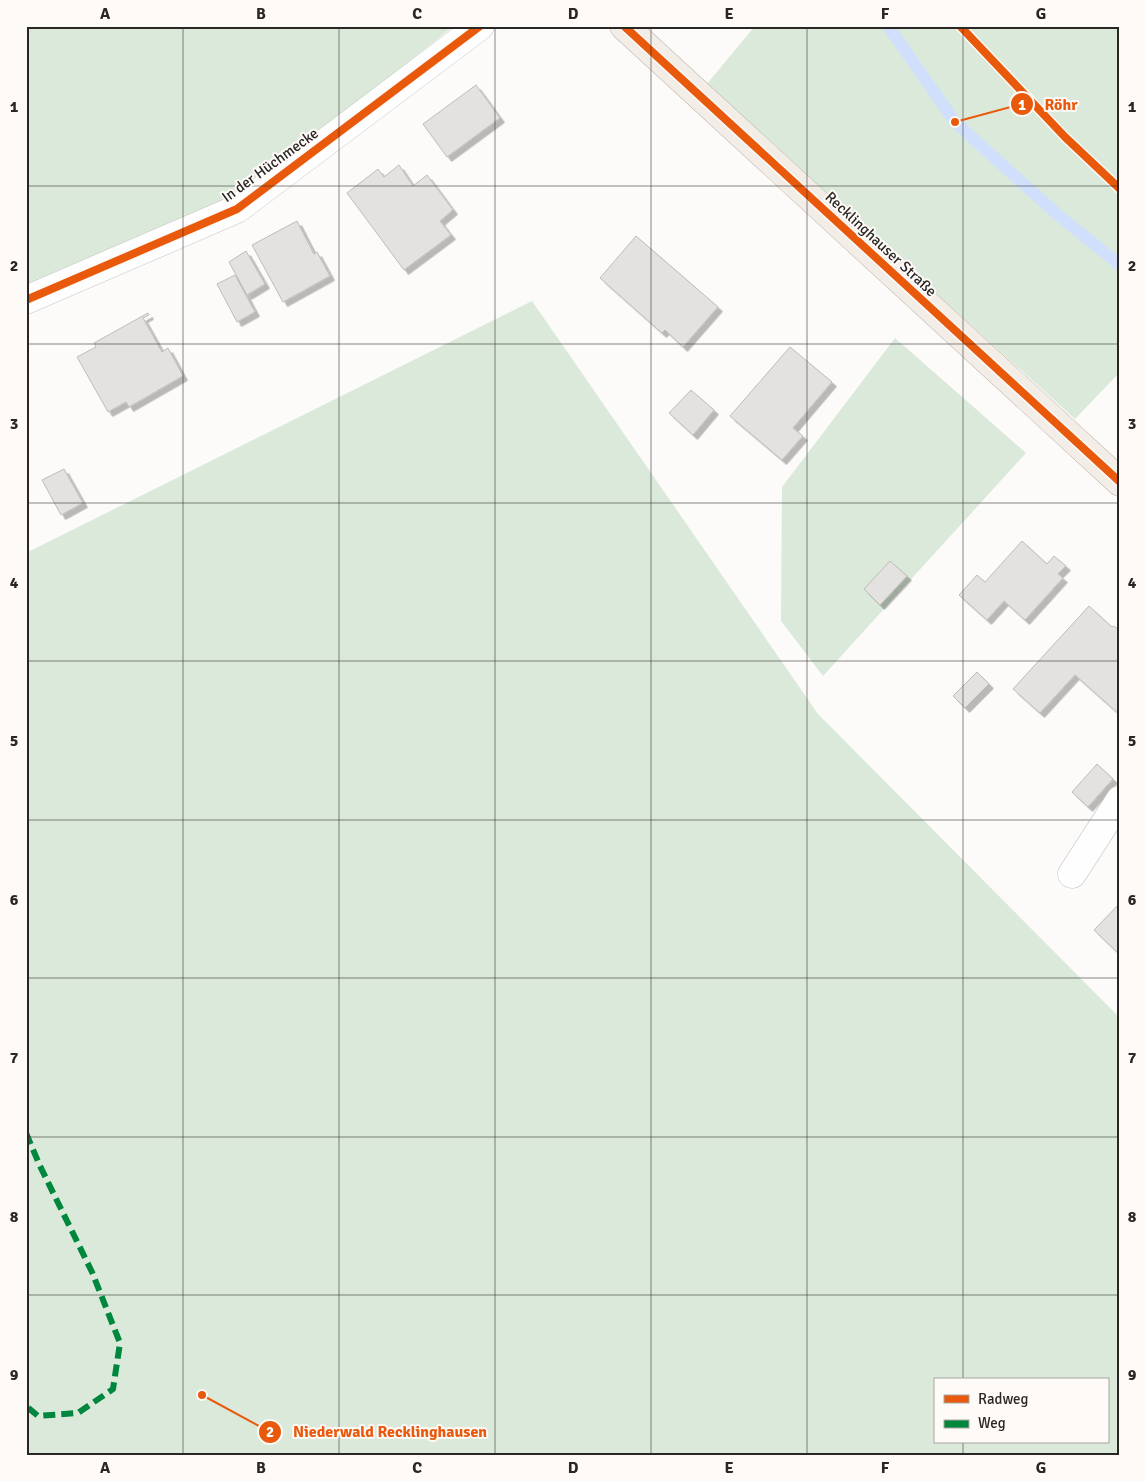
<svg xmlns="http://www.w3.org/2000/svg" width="1146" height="1481" font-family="Signika,sans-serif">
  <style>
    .green { fill: #dae9d9; fill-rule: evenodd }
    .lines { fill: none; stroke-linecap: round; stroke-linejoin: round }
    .stream { stroke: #d0e0fc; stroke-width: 12 }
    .building { fill: #e4e2e0; stroke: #bebbb9; filter: url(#shadow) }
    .minor-casing { stroke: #c8c5c4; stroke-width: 29 }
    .major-casing { stroke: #bfb6ab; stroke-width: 29 }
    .minor { stroke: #fffefe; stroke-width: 28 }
    .major { stroke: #f3ede7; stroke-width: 28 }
    .quiet { stroke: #00873e; stroke-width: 6; stroke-dasharray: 12 6; stroke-linecap: butt }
    .cycleway-casing { stroke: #fefaf8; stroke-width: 11 }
    .cycleway { stroke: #e8590c; stroke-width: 8 }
    .grid { fill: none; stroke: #292624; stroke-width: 1; stroke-opacity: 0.55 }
    .labels { text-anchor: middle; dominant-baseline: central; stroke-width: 4; stroke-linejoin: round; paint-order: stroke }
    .street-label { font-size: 15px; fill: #292624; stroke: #fefaf8 }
    .leader { fill: none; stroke: #e8590c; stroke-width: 2 }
    .callout-dot { fill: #e8590c; stroke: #fefaf8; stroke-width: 2 }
    .mark-label { font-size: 15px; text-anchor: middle; font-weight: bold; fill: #fff }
    .callout-label { font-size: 16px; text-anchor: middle; font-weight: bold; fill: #e8590c; stroke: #fefaf8; stroke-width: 4; stroke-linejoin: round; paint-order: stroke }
    .neatline { fill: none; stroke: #292624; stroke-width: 2 }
    .grid-label { font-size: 16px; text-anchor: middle; font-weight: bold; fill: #292624 }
  </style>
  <defs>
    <filter id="shadow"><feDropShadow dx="4.5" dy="4.5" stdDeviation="0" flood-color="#0004"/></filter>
  </defs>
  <rect width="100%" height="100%" fill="#fdfbf9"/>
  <!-- green -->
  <g class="green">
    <path d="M26,26H454L236,198L26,295Z"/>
    <path d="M755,26H1120V372L1075,419L706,85Z"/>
    <path d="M532,301L818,714L1120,1018V1455H26V553ZM935,1380H1107V1442H935Z"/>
    <path d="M895,338L1026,453L823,676L781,621L782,487Z"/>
  </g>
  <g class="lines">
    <!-- stream -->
    <path class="stream" d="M888,26L955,122L1058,215L1120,265"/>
  </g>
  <!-- building -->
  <g class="building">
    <path d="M476,85L500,118L447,157L423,124Z"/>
    <path d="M399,165L413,186L427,175L453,210L440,221L451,235L404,270L347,193L378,169L384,177Z"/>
    <path d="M297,221L314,254L317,252L330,276L283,302L252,245Z"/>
    <path d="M636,236L718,307L683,347L665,330L662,333L600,278Z"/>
    <path d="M246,251L265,284L247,295L229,262Z"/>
    <path d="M235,275L255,312L237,322L217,284Z"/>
    <path d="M148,313L149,315L143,318L162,352L168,348L183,376L129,407L126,402L108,412L77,357L96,347L94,343Z"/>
    <path d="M790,347L832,382L793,428L803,436L782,460L730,416Z"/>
    <path d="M691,390L714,410L693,435L669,413Z"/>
    <path d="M64,469L83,503L61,515L42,480Z"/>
    <path d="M1022,541L1047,564L1054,556L1066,566L1058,574L1063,578L1025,620L1004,601L987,620L959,595L977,575L985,582Z"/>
    <path d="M890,561L907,576L880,605L864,589Z"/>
    <path d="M1089,606L1112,627L1114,626L1120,631V715L1075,675L1040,713L1013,689Z"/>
    <path d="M977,672L989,684L965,708L953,696Z"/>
    <path d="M1097,764L1113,779L1088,807L1072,792Z"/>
    <path d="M1120,903V955L1094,930Z"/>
  </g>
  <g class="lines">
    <!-- minor casing -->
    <g class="minor-casing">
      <g id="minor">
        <path d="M26,300L237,209L480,26"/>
        <path d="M1072,874L1120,800"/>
      </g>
    </g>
    <!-- major casing -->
    <g class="major-casing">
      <path id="major" d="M624,26L1120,482"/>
    </g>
    <!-- minor -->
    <use href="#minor" class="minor"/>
    <!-- major -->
    <use href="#major" class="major"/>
    <!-- quiet -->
    <path class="quiet" d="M26,1133L40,1166L92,1272L120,1343L113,1389L78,1413L38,1416L26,1406"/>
    <!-- cycleway casing -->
    <g class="cycleway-casing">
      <g id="cycleway">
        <path d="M624,26L1120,482"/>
        <path d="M960,26L1065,137L1120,189"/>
        <path d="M26,300L237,209L480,26"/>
      </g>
    </g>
    <!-- cycleway -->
    <use href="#cycleway" class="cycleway"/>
  </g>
  <!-- grid -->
  <path class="grid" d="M183,26V1455M339,26V1455M495,26V1455M651,26V1455M807,26V1455M963,26V1380M26,186H1120M26,344H1120M26,503H1120M26,661H1120M26,820H1120M26,978H1120M26,1137H1120M26,1295H1120M963,1442V1455"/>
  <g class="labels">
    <!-- street labels -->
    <g class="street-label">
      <text transform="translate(270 165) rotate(-36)">In der Hüchmecke</text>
      <text transform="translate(881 244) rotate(43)">Recklinghauser Straße</text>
    </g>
  </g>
  <!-- callouts -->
  <path class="leader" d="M955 122L1022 104M202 1395L270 1432"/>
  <g class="callout-dot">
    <circle cx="955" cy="122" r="5"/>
    <circle cx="202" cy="1395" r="5"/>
    <circle cx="1022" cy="104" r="12"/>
    <circle cx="270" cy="1432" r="12"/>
  </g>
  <g class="mark-label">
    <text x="1022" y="110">1</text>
    <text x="270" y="1437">2</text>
  </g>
  <g class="callout-label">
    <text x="1061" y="110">Röhr</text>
    <text x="390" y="1437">Niederwald Recklinghausen</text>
  </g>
  <!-- border -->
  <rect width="1146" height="1481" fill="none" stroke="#fefaf8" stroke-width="55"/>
  <!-- legend -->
  <rect x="934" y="1378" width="175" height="65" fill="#fefaf8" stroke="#a9a5a3"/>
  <rect x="944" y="1395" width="25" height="8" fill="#e8590c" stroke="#a9a5a3"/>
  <text x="978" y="1404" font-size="15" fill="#292624">Radweg</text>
  <rect x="944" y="1420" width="25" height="8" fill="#00873e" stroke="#a9a5a3"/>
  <text x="978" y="1428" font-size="15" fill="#292624">Weg</text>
  <rect x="28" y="28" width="1090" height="1426" class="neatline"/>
  <g class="grid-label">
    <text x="105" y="19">A</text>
    <text x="261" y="19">B</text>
    <text x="417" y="19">C</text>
    <text x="573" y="19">D</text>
    <text x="729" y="19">E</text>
    <text x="885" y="19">F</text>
    <text x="1041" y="19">G</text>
    <text x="14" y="112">1</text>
    <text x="1132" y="112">1</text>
    <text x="14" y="271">2</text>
    <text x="1132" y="271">2</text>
    <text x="14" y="429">3</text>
    <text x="1132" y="429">3</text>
    <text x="14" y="588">4</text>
    <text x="1132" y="588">4</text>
    <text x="14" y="746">5</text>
    <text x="1132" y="746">5</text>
    <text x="14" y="905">6</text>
    <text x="1132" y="905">6</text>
    <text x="14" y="1063">7</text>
    <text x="1132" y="1063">7</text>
    <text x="14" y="1222">8</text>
    <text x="1132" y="1222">8</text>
    <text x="14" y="1380">9</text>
    <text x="1132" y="1380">9</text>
    <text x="105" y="1473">A</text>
    <text x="261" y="1473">B</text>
    <text x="417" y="1473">C</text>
    <text x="573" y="1473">D</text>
    <text x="729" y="1473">E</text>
    <text x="885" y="1473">F</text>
    <text x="1041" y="1473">G</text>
  </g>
</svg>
